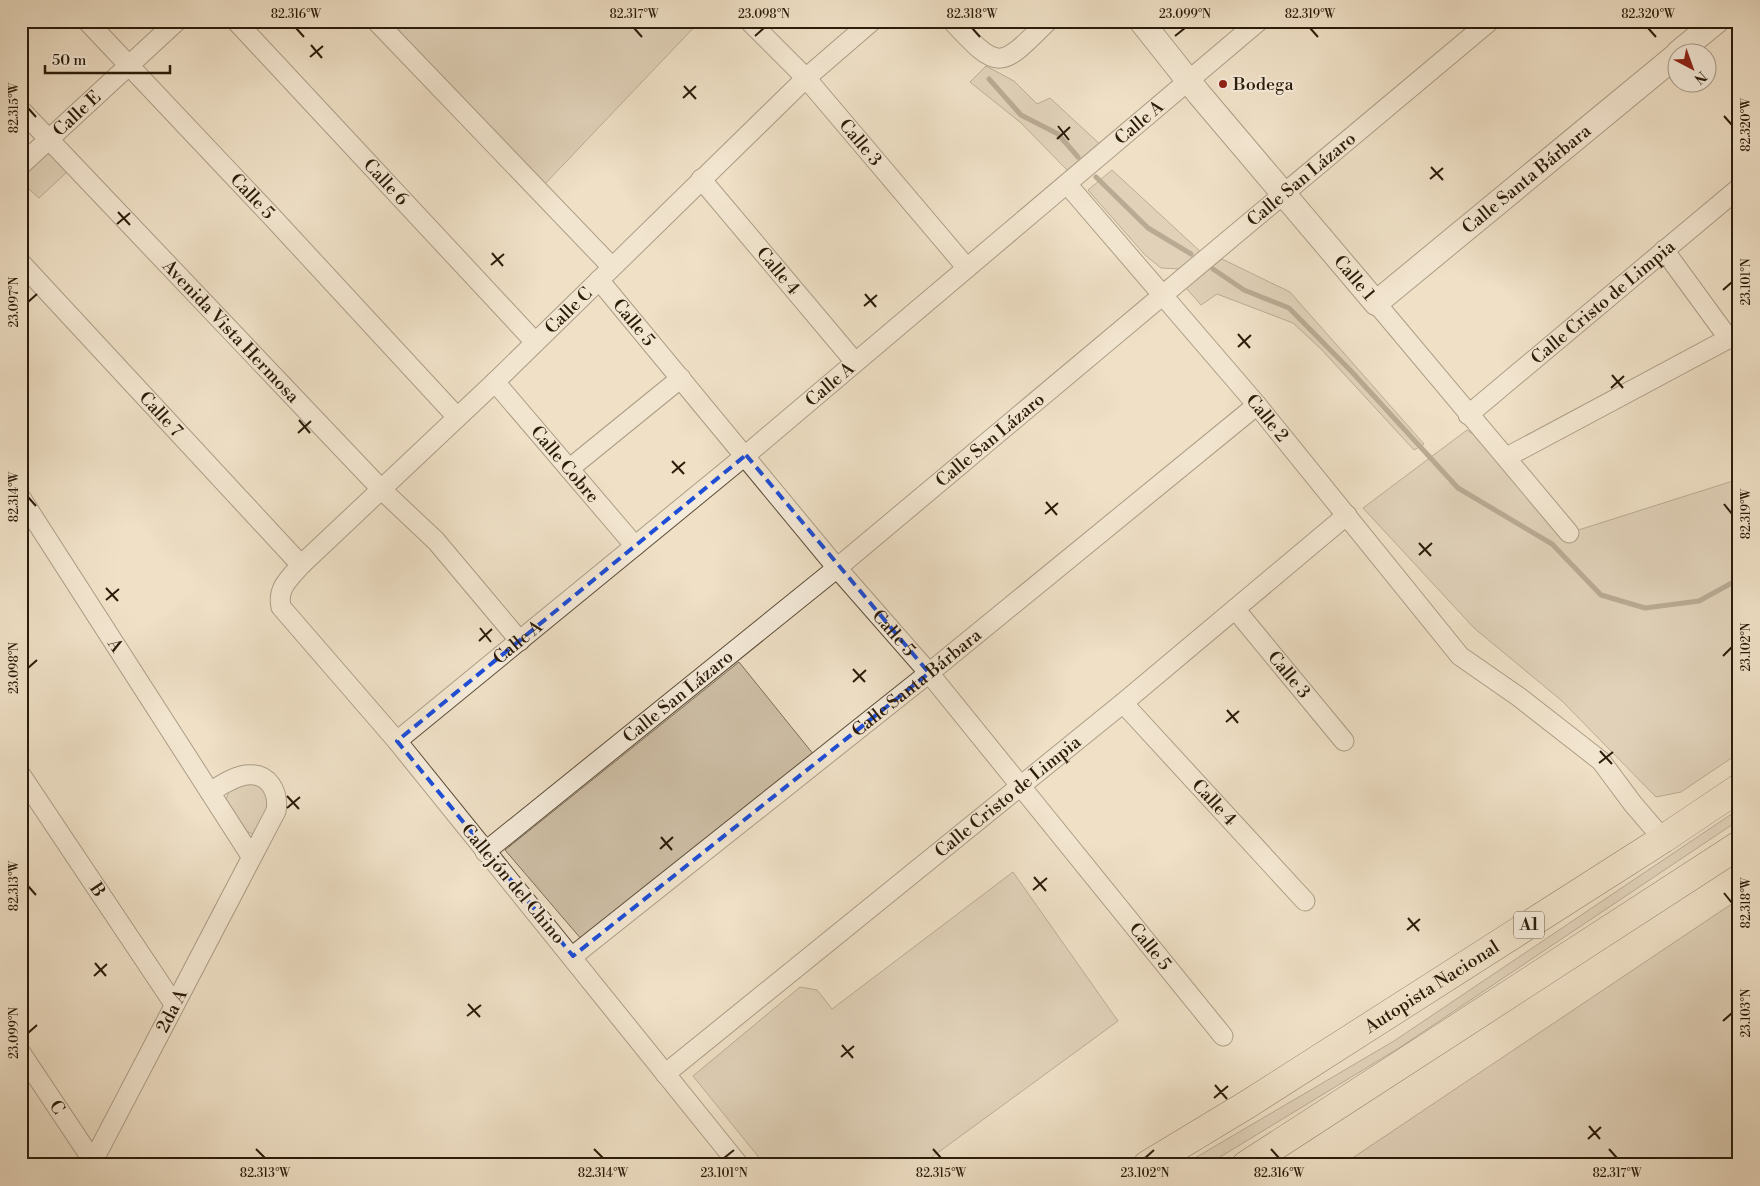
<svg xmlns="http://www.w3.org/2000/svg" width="1760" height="1186" font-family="'Libre Bodoni',serif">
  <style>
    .green { fill: #cebfa6; stroke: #7c6e58 }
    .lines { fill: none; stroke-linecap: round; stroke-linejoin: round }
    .stream { stroke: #786954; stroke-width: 5 }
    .minor-casing { stroke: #5c4d39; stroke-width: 21 }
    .tertiary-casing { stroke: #5c4d39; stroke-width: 26 }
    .motorway-casing { stroke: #2b1c0a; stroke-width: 29 }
    .minor { stroke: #f5ebda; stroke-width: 19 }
    .tertiary { stroke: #f5ebda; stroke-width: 24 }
    .motorway { stroke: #efe0c6; stroke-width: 28 }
    .marked { fill: none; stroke: #1d4ed8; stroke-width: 4; stroke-dasharray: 10 6; stroke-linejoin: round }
    .ticks { fill: none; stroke: #2b1c0a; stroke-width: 2 }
    .poi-dot { fill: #8f2418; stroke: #f5ebda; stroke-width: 2 }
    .labels { text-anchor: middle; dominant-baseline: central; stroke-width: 4; stroke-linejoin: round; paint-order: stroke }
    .shield { fill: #f5ebda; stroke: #685a48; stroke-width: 1 }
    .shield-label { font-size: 16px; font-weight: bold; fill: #2b1c0a }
    .poi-label { font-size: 18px; fill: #2b1c0a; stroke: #f5ebda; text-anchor: start }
    .street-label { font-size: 18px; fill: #2b1c0a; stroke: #f5ebda }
    .neatline { fill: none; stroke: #2b1c0a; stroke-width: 2 }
    .ticks-label { font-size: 12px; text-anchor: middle; fill: #2b1c0a }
  </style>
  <rect width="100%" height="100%" fill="#efe0c6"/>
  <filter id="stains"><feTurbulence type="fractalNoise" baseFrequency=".004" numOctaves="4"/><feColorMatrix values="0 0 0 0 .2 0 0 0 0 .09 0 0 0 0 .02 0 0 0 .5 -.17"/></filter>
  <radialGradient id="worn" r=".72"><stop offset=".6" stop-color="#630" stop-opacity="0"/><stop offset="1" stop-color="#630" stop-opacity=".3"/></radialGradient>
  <!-- green -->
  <g class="green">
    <path d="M493,21H700L543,186L386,27Z"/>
    <path d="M986,66L1014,81L1037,104L1050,98L1103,147L1070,173L1021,123L970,82Z"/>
    <path d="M45,152L52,156L67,172L39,198L21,182V175Z"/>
    <path d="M1112,170L1203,254L1181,269L1161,268L1145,255L1088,190Z"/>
    <path d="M1222,259L1290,292L1424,444L1414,450L1321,349L1293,323L1217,294L1201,305L1186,288Z"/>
    <path d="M1467,430L1507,457L1569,533L1739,479V753L1681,792L1656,797L1562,701L1474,628L1363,508Z"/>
    <path d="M739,662L814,755L582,940L505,850Z"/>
    <path d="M241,782C265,785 267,790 268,814L254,835L243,829L226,800L229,791Z"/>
    <path d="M1739,809V820L1399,1048L1207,1165H1183L1394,1041Z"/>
    <path d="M1013,872L1118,1021L921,1165H765L693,1076L800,987L817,990L832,1009Z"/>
    <path d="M1739,899V1165H1342Z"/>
  </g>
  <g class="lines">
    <!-- stream -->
    <g class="stream">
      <path d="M989,79L1021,115L1058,134L1078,157"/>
      <path d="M1096,177L1148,228L1191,254"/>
      <path d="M1213,269L1244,290L1289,308L1351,371L1458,488L1552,544L1601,595L1645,608L1699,601L1739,579"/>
    </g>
    <!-- minor casing -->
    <g class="minor-casing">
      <g id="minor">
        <path id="s1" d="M87,21L274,219L457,417"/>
        <path id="s2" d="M236,21L535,342"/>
        <path d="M376,21L611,266"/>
        <path id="s3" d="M749,21L806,78L967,268"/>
        <path d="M952,21C999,72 1000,69 1048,21"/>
        <path id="s4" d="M21,110L382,490L436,541L520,641"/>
        <path id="s5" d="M21,165L177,21"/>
        <path id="s6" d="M701,179L855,362"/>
        <path id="s7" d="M1067,184L1257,405L1460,656L1519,697L1601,761L1633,804L1663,839"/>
        <path d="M1664,250L1729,339"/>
        <path id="s8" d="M21,263L301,565"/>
        <path id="s9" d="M599,280L837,568L929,673L1223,1036"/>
        <path d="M1376,303L1569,533"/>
        <path id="s10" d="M495,382L635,546"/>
        <path id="s11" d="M1468,415L1739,188"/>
        <path d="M1507,457L1739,333"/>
        <path d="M569,469L681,378"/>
        <path id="s12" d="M21,498L251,856"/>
        <path id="s13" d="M1235,609L1344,741"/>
        <path id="s14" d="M1123,703L1305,901"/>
        <path id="s15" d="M397,741L746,455L1259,21"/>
        <path id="s16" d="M21,775L174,1004"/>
        <path id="s17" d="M485,852L837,568L1490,21"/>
        <path id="s18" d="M573,956L929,673L1257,405"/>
        <path id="s19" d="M21,1053L93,1161"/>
        <path id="s20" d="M665,1074L1123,703L1347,515"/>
        <path id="s21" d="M91,1165L276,811C279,792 269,772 246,775C233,777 221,785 210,792"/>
        <path id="s22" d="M739,1165L397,741L281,607C277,588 289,579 301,565L495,382L806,78L872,21"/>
      </g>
    </g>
    <!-- tertiary casing -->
    <g class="tertiary-casing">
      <g id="tertiary">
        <path id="s23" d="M1141,21L1199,94L1376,303L1678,54"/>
        <path d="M1679,52L1717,21"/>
      </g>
    </g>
    <!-- motorway casing -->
    <g class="motorway-casing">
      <g id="motorway">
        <path id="s24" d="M1147,1165L1248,1104L1663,839L1739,788"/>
        <path d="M1246,1165L1739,845"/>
      </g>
    </g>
    <!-- minor -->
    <use href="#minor" class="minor"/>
    <!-- tertiary -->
    <use href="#tertiary" class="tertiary"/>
    <!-- motorway -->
    <use href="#motorway" class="motorway"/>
  </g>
  <!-- marked area -->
  <path d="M0 0H1760V1186H0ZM746,455L929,673L573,956L397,741Z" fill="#efe0c6" fill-opacity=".55" fill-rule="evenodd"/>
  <path class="marked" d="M746,455L929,673L573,956L397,741Z"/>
  <!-- ticks -->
  <path class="ticks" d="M296,28L304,37M634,28L642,37M972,28L980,37M1310,28L1318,37M1648,28L1656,37M755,36L764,28M1175,36L1185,28M311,45L322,58M310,57L323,46M684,86L696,99M683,98L696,86M28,108L36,117M1724,116L1732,125M1058,126L1069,140M1057,139L1070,127M1431,167L1443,180M1430,179L1443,168M118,212L130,225M117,224L130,213M492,253L503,266M491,265L504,254M1723,290L1732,282M865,294L876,307M28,302L37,294M864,306L877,295M1238,334L1250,348M1238,347L1251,335M1612,375L1623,388M1611,388L1624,376M299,420L310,433M298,433L311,421M672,461L684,474M672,473L685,462M28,497L36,506M1046,502L1057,515M1724,504L1732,514M1045,514L1058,503M1419,543L1431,556M1419,555L1432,543M106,588L118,601M106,600L119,589M480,628L491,642M479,641L492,629M1723,656L1732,647M28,668L37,660M853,669L865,682M853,682L866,670M1227,710L1238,723M1226,722L1239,711M1600,751L1612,764M1599,763L1613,752M287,796L299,809M287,808L300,797M661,837L672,850M660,849L673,837M1034,877L1046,891M28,886L36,895M1033,890L1047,878M1724,893L1732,903M1408,918L1419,931M1407,930L1420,919M95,963L106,976M94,976L107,964M468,1004L480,1017M467,1016L481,1005M1723,1021L1732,1013M28,1033L37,1025M842,1045L853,1058M841,1057L854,1046M1215,1085L1227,1099M1214,1098L1228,1086M1589,1126L1600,1139M1588,1139L1601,1127M256,1149L265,1158M594,1149L603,1158M933,1149L941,1158M1271,1149L1279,1158M1609,1149L1617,1158M724,1158L734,1150M1145,1158L1154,1150"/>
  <!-- markers -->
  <circle class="poi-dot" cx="1223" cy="84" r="5"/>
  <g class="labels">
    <!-- shield labels -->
    <rect class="shield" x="1514" y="911.5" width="30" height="27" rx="4"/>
    <g class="shield-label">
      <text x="1529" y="925">A1</text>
    </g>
    <!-- poi labels -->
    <g class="poi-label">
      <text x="1233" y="84">Bodega</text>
    </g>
    <!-- street labels -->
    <g class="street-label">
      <text stroke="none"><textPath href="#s5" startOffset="76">Calle E</textPath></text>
      <text stroke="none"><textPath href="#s15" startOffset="966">Calle A</textPath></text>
      <text stroke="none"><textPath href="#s3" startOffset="165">Calle 3</textPath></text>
      <text stroke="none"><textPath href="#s23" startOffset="562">Calle Santa Bárbara</textPath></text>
      <text stroke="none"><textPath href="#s17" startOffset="1058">Calle San Lázaro</textPath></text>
      <text stroke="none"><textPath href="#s2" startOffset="220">Calle 6</textPath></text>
      <text stroke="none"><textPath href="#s1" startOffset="241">Calle 5</textPath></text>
      <text stroke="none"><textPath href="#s6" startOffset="120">Calle 4</textPath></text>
      <text stroke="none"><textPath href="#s23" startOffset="334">Calle 1</textPath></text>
      <text stroke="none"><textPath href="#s11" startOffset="176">Calle Cristo de Limpia</textPath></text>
      <text stroke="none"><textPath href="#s22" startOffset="1140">Calle C</textPath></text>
      <text stroke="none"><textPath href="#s9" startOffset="55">Calle 5</textPath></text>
      <text stroke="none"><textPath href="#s4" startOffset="305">Avenida Vista Hermosa</textPath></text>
      <text stroke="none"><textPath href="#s15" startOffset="561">Calle A</textPath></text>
      <text stroke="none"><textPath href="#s8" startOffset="206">Calle 7</textPath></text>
      <text stroke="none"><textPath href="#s7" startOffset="308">Calle 2</textPath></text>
      <text stroke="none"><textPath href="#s17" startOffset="652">Calle San Lázaro</textPath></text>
      <text stroke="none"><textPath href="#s10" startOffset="108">Calle Cobre</textPath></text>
      <text stroke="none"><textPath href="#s9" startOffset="460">Calle 5</textPath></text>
      <text stroke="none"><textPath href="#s15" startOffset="156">Calle A</textPath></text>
      <text stroke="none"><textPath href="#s12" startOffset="175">A</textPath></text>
      <text stroke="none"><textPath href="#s13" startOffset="85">Calle 3</textPath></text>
      <text stroke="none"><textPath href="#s18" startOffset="439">Calle Santa Bárbara</textPath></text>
      <text stroke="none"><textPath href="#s17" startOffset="248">Calle San Lázaro</textPath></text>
      <text stroke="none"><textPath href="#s20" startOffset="441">Calle Cristo de Limpia</textPath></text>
      <text stroke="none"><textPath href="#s14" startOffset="135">Calle 4</textPath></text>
      <text transform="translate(513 884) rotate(50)">Callejón del Chino</text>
      <text stroke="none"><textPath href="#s16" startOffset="138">B</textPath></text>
      <text stroke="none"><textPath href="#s9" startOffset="865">Calle 5</textPath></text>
      <text stroke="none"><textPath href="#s24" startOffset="336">Autopista Nacional</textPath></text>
      <text stroke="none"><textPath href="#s21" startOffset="174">2da A</textPath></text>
      <text stroke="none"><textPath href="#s19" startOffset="65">C</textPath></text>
    </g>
  </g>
  <!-- margin -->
  <rect width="1760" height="1186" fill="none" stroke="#efe0c6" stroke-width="55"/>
  <!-- north arrow -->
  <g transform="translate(1692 68) rotate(139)"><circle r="24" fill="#f5ebda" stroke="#a49887"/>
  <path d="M0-4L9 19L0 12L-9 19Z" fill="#8f2418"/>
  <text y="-8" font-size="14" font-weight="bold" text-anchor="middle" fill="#2b1c0a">N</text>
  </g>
  <!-- scale -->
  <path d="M45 65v8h125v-8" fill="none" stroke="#2b1c0a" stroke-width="2.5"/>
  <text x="52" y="65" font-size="15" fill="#2b1c0a" stroke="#f5ebda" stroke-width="4" paint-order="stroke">50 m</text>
  <rect x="28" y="28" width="1704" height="1130" class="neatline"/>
  <g class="ticks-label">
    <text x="296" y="18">82.316°W</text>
    <text x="634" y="18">82.317°W</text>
    <text x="764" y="18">23.098°N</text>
    <text x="972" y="18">82.318°W</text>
    <text x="1185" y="18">23.099°N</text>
    <text x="1310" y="18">82.319°W</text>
    <text x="1648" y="18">82.320°W</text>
    <text transform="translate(14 108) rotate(-90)" y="4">82.315°W</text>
    <text transform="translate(1746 125) rotate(-90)" y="4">82.320°W</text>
    <text transform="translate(1746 282) rotate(-90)" y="4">23.101°N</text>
    <text transform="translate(14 302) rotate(-90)" y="4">23.097°N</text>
    <text transform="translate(14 497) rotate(-90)" y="4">82.314°W</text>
    <text transform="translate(1746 514) rotate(-90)" y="4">82.319°W</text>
    <text transform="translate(1746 647) rotate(-90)" y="4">23.102°N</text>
    <text transform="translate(14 668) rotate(-90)" y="4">23.098°N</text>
    <text transform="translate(14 886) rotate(-90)" y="4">82.313°W</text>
    <text transform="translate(1746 903) rotate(-90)" y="4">82.318°W</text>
    <text transform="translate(1746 1013) rotate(-90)" y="4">23.103°N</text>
    <text transform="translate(14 1033) rotate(-90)" y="4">23.099°N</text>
    <text x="265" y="1177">82.313°W</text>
    <text x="603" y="1177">82.314°W</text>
    <text x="724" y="1177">23.101°N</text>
    <text x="941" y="1177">82.315°W</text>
    <text x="1145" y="1177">23.102°N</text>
    <text x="1279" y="1177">82.316°W</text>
    <text x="1617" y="1177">82.317°W</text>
  </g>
  <rect width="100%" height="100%" filter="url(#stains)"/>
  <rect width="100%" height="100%" fill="url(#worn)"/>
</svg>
